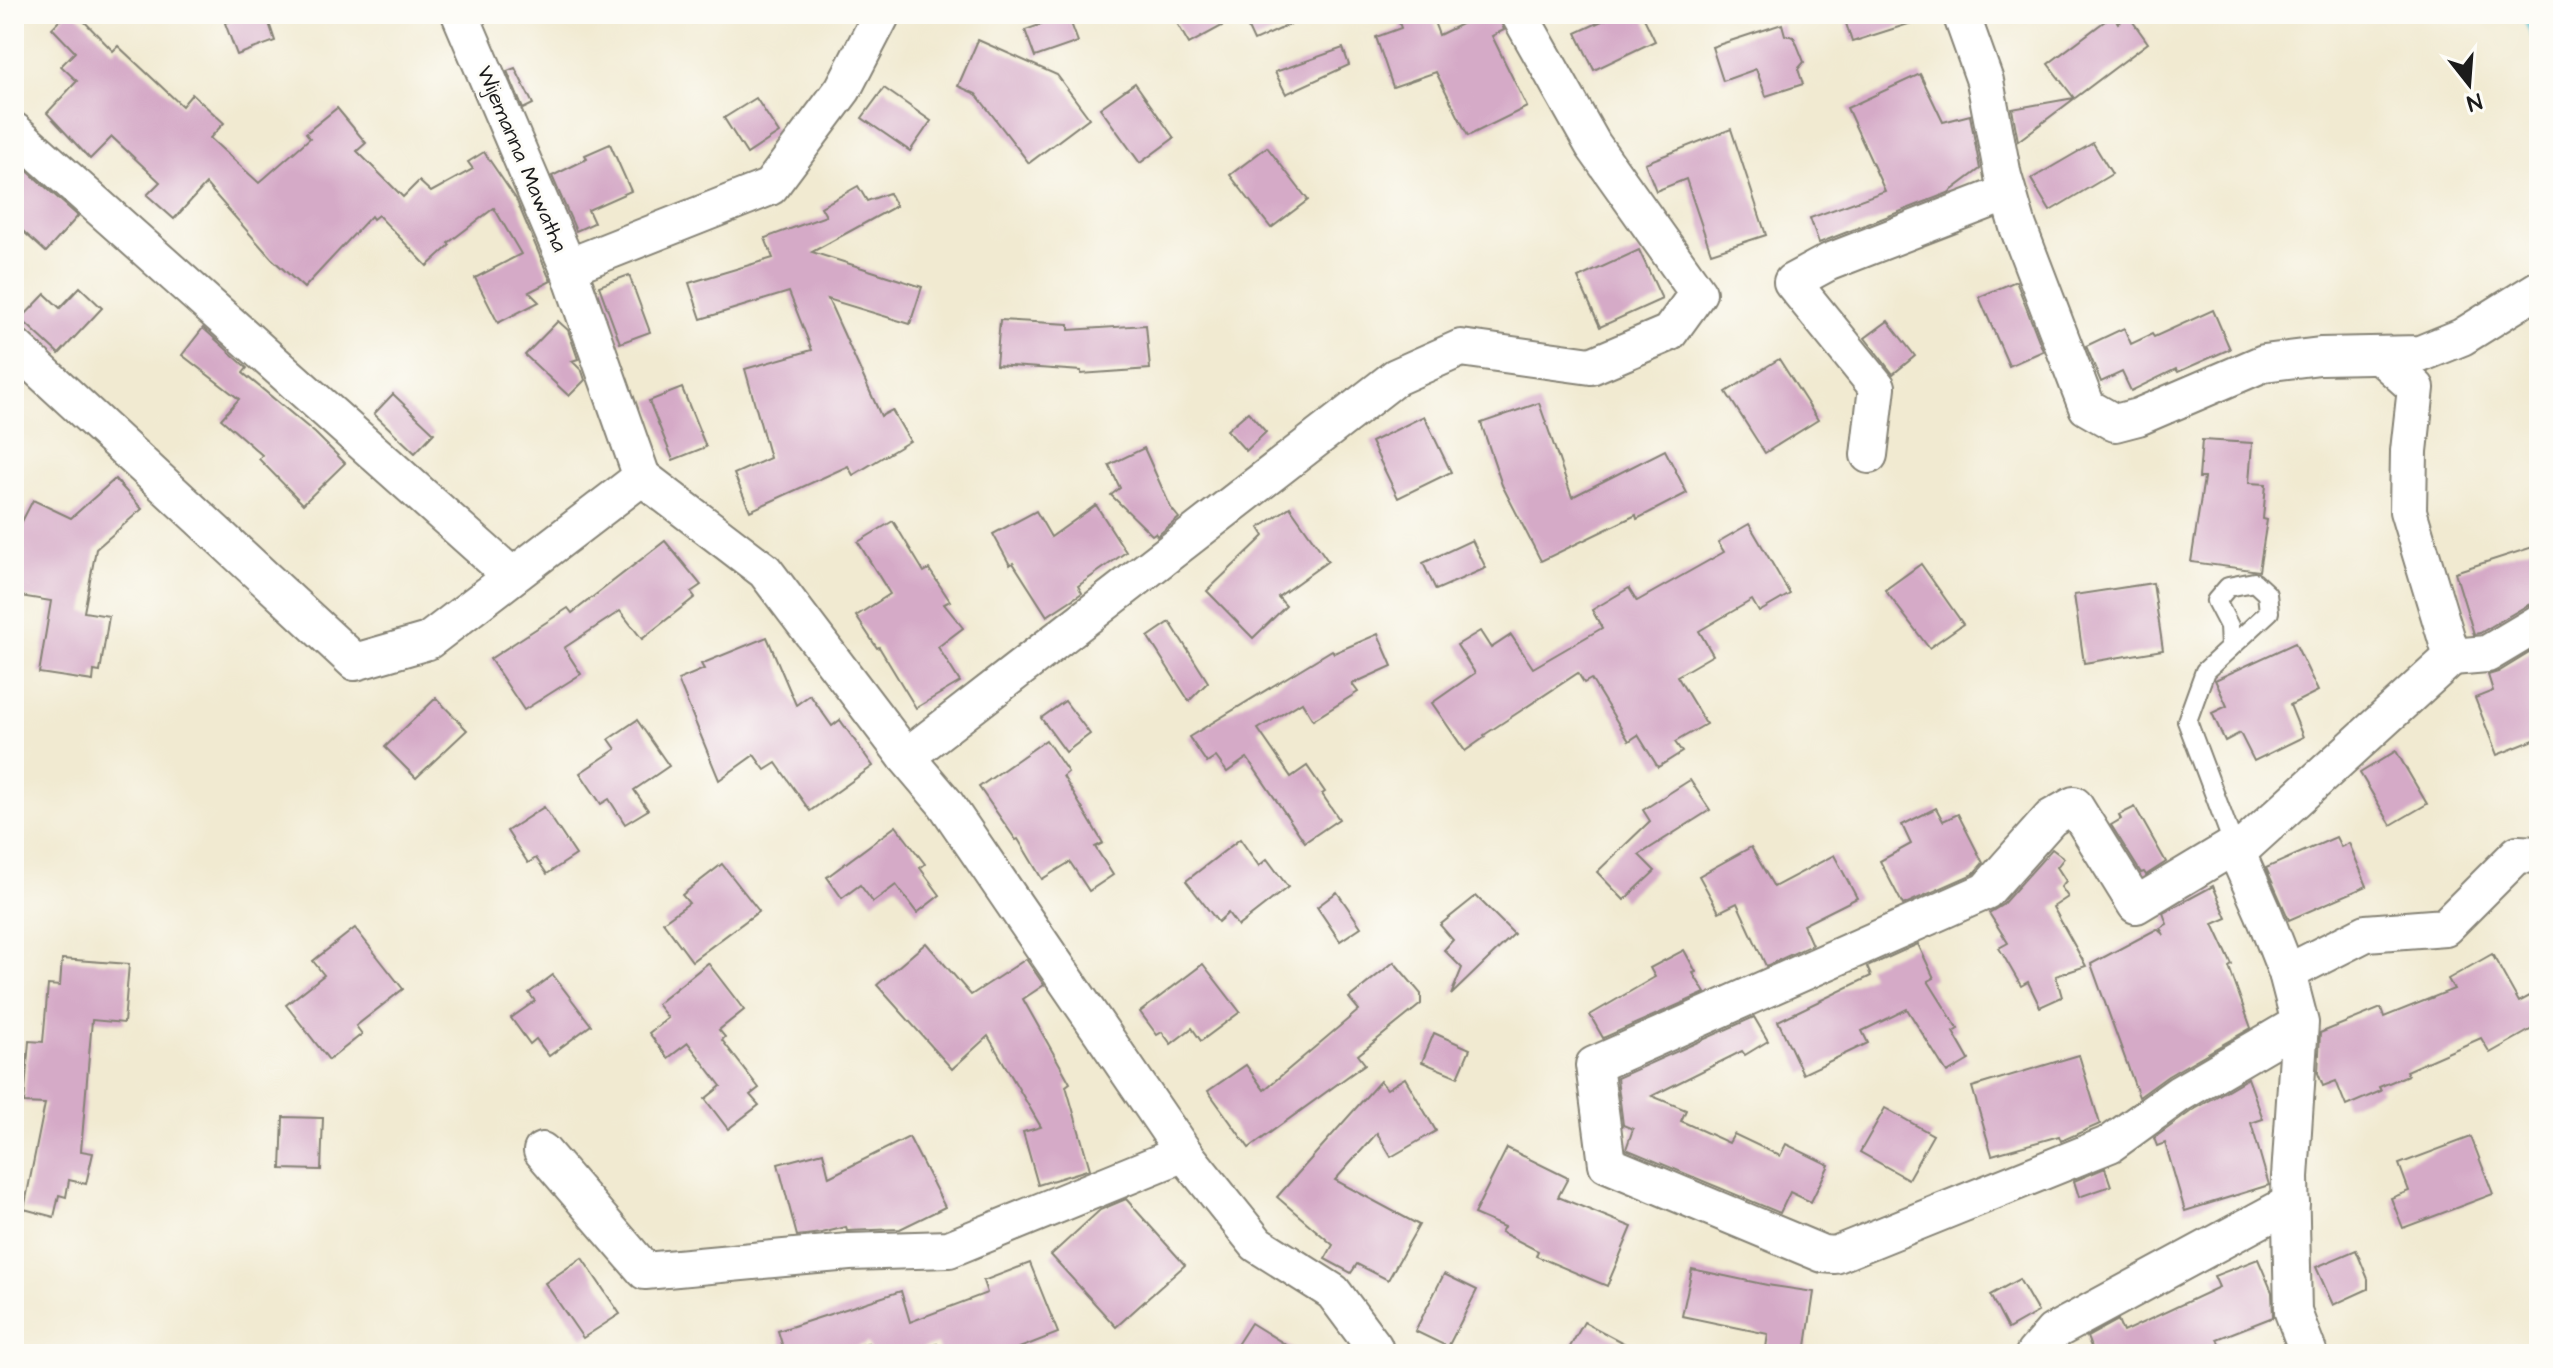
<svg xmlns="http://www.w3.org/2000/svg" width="2553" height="1368" font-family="'Architects Daughter',sans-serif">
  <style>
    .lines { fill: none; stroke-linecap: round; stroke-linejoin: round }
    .stream { stroke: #5ac4d4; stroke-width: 9 }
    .building { fill: #d5aac7 }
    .lane-casing { stroke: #868376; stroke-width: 22 }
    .street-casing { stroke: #868376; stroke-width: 40 }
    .lane { stroke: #fff; stroke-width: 18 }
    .street { stroke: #fff; stroke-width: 36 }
    .labels { text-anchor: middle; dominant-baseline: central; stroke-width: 6; stroke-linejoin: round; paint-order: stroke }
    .street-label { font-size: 22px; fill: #1c1c1c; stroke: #fdfcf7 }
  </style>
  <rect width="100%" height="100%" fill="#fdfcf7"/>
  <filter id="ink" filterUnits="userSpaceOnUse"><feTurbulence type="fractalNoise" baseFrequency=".0125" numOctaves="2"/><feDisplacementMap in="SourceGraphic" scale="16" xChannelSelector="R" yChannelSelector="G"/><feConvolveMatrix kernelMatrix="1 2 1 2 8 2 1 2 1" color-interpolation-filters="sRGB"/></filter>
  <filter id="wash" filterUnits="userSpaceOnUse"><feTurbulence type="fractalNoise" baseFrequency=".006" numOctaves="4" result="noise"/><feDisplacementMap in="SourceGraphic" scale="32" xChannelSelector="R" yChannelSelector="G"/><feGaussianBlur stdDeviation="1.8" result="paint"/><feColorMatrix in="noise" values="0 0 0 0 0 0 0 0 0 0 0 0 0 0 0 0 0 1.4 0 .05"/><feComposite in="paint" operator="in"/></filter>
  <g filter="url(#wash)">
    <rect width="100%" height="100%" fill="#f1ead1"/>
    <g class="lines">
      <!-- stream -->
      <path class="stream" d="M2525,14L2539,44"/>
    </g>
    <g id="blocks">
      <!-- building -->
      <g class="building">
        <path d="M66,14H77L113,51L118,46L182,106L192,94L224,123L210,138L259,183L310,138L306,133L337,108L366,143L357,151L403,197L419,181L431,192L473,169L468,162L484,152L516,199L548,275L551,281L529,292L539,302L498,323L475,278L521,254L494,208L448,243L450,245L427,266L378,215L373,219L371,216L304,288L271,258L206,184L174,219L147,195L160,182L112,137L90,159L47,113L77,81L61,66L75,52L52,28Z"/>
        <path d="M250,14H266L275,41L237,55L225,23Z"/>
        <path d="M1192,14H1313L1254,41L1242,15L1189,44L1177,23Z"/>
        <path d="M1396,14H1431L1439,35L1482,14H1498L1504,30L1492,36L1527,107L1468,136L1436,72L1393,87L1376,37L1401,28Z"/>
        <path d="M1617,14H1642L1655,41L1594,70L1576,33Z"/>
        <path d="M1843,14H1923L1924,19L1852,42Z"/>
        <path d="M1068,15L1078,42L1035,57L1025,30Z"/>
        <path d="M2113,15L2118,23L2128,15L2148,43L2018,141L2012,109L2074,98L2048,64Z"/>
        <path d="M1782,24L1785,35L1794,37L1804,62L1798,69L1803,84L1766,96L1756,69L1723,81L1712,47Z"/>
        <path d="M978,40L1057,75L1089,118L1029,163L976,94L958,86Z"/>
        <path d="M1343,48L1349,65L1286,94L1275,72Z"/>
        <path d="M515,68L533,104L523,109L507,71Z"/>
        <path d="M1920,74L1943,122L1970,115L1980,169L1948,193L1819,243L1810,218L1885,191L1847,108Z"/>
        <path d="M1135,83L1174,138L1140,163L1100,108Z"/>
        <path d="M884,88L931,121L910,151L862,118Z"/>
        <path d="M756,98L779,133L747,154L724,118Z"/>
        <path d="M1731,129L1766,235L1711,253L1686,179L1656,191L1645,163Z"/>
        <path d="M2093,143L2112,174L2050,211L2031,179Z"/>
        <path d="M610,144L631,191L588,210L594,223L576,231L552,176L587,159L585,155Z"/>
        <path d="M1267,147L1308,200L1271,228L1230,175Z"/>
        <path d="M14,159L78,216L46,252L14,223Z"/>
        <path d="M858,186L867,201L889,193L896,206L812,252L922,287L910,324L828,299L881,416L892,410L910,441L853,475L848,466L750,511L734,474L770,458L745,369L812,350L789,292L701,319L689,283L773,258L765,238L826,216L821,207Z"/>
        <path d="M1639,250L1662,299L1600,327L1578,278Z"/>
        <path d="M629,275L650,332L620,343L599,286Z"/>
        <path d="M2016,281L2043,351L2009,366L1979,297Z"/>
        <path d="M80,287L102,308L59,354L21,319L45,294L60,308Z"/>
        <path d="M2213,310L2230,349L2178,372L2176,369L2131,391L2122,372L2101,382L2086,346L2124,328L2131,344L2152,334L2154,337Z"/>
        <path d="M1000,320L1069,324V330L1146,325L1150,369L1081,374V371L996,365Z"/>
        <path d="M558,321L568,330L578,359L572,361L582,371L585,380L569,396L525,355Z"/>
        <path d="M1888,321L1915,356L1893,374L1865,338Z"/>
        <path d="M203,328L247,368L243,373L315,433L345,463L303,504L259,459L262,455L221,419L239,399L182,355Z"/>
        <path d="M1779,359L1818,420L1765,453L1726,392Z"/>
        <path d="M682,388L706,447L673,460L649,401Z"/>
        <path d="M393,394L434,433L415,453L374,414Z"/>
        <path d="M1539,403L1572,497L1665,450L1687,493L1637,519L1636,515L1541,561L1502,485L1481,423Z"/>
        <path d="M1248,412L1266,432L1246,451L1227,430Z"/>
        <path d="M1424,416L1451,472L1398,498L1371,442Z"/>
        <path d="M2202,440L2252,443L2249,483L2266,484L2263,519L2267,520L2259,571L2191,562L2204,478H2199Z"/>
        <path d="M1144,448L1171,508L1179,518L1157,536L1155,533L1152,535L1111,495L1120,488L1109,465Z"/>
        <path d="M115,479L142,509L96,549L84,612L109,616L100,672L94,671L93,681L39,673L51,601L14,595V537L33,500L71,518Z"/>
        <path d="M1096,505L1126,552L1078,586L1082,593L1047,616L1013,563L1010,565L993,534L1036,511L1051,537Z"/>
        <path d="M1290,507L1328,561L1278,597L1286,606L1253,638L1207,591L1264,536L1259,528Z"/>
        <path d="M893,521L924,572L929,569L950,601L944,604L963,628L938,647L960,682L916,708L879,647L877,648L856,616L890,594L858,542Z"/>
        <path d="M1749,524L1790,594L1759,612L1752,600L1699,631L1713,655L1677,676L1706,724L1675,742L1682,752L1658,767L1638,735L1629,741L1591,679L1584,683L1578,673L1484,735L1485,737L1465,751L1432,703L1475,673L1457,645L1480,631L1491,648L1511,635L1533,668L1602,628L1592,610L1629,588L1637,601L1724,552L1718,542Z"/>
        <path d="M1472,540L1486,568L1436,590L1423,563Z"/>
        <path d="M665,541L701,585L691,592L695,597L642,639L620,611L564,648L581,674L524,710L490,659L568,608L572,613Z"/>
        <path d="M2539,545V602L2528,605L2480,633L2474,634L2455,572Z"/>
        <path d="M1921,564L1963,624L1929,648L1885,590Z"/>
        <path d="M2153,583L2163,650L2084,663L2074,595Z"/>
        <path d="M1170,622L1208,682L1189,701L1148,637Z"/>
        <path d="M1378,634L1392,666L1352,684L1358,692L1313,720L1302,702L1258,729L1291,777L1307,766L1325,792L1322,794L1339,819L1305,842L1247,758L1227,772L1216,757L1207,763L1189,737L1332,650L1334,653Z"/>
        <path d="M767,637L796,705L810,695L832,726L840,720L873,766L810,811L776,763L765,770L754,755L719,780L678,680L704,669L701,664Z"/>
        <path d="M2295,643L2318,691L2290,705L2303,737L2254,761L2240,733L2225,741L2212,713L2227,706L2215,680Z"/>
        <path d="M2539,647V738L2497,755L2475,698L2493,691L2488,675L2498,672Z"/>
        <path d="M436,698L467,730L416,778L385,747Z"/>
        <path d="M1065,701L1090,734L1066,752L1041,718Z"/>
        <path d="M637,720L669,766L634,790L648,810L625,824L609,799L601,804L580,773L616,749L609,739Z"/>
        <path d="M1046,740L1068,772L1063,776L1103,843L1095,847L1113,875L1089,891L1070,862L1042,879L1018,839L1016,840L979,787Z"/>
        <path d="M2396,751L2427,804L2391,825L2360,773Z"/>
        <path d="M1690,780L1710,810L1639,855L1655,871L1624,900L1597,872L1650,821L1643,810Z"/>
        <path d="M544,807L576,855L547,874L536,858L528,863L507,831Z"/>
        <path d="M2135,807L2166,862L2146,875L2144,872L2141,873L2111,825L2121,819L2119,815Z"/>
        <path d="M1936,808L1943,821L1958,814L1983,863L1973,874L1903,905L1880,861L1911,844L1902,825Z"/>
        <path d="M896,826L925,864L920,868L940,895L917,913L896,885L873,902L860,885L842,898L827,877Z"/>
        <path d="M2336,837L2341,847L2349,843L2367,886L2289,920L2266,868Z"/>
        <path d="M1240,839L1259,866L1267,859L1288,887L1238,926L1228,913L1218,922L1186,881Z"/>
        <path d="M1751,847L1774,887L1834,855L1857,898L1803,925L1812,945L1766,966L1737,903L1719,912L1699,876Z"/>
        <path d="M2052,849L2064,858L2057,867L2066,881L2061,887L2068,897L2053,907L2086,966L2056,976L2062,997L2040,1007L2028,982L2021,986L1999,948L2008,943L1989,913L2002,905Z"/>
        <path d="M722,864L759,911L692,961L663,922L689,903L682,895Z"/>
        <path d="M2213,886L2227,918L2213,924L2232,965L2229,967L2251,1028L2168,1076L2139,1097L2091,964L2157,929L2164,935L2160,928L2167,924L2163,913Z"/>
        <path d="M1337,892L1361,927L1340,941L1317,907Z"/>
        <path d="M1476,896L1514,934L1451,995L1462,968L1444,950L1453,940L1440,925Z"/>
        <path d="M355,928L403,989L356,1026L362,1034L329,1060L286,1005L324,975L313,961Z"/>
        <path d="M926,943L971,995L1026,959L1044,985L1023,999L1070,1083L1066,1086L1090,1169L1038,1185L1023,1132L1041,1127L988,1036L952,1069L877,985Z"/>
        <path d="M1918,944L1934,978L1928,981L1958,1029L1953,1032L1969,1060L1947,1073L1907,1009L1862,1031L1868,1043L1803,1074L1778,1021L1871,976L1867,967Z"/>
        <path d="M1684,950L1696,972L1693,973L1705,993L1603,1038L1590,1015L1655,977L1650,968Z"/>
        <path d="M2492,954L2519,1002L2539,991V1025L2490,1053L2481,1038L2406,1071L2408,1075L2379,1087L2381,1091L2346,1106L2336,1081L2323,1086L2318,1073L2320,1033L2381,1008L2384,1017L2454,989L2448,979Z"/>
        <path d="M62,959L129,964L124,1023L92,1020L81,1151L93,1153L86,1184L69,1180L66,1197L59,1195L54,1217L24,1209L45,1104L24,1103L29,1041L43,1042L48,985L60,986Z"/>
        <path d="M1394,962L1421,994V1004L1358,1055L1365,1064L1249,1148L1208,1091L1246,1065L1264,1090L1359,1010L1349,998Z"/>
        <path d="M708,963L744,1010L719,1030L725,1037L722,1040L759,1088L750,1095L759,1105L728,1129L705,1099L721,1086L688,1043L668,1058L649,1033L668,1018L657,1004Z"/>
        <path d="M1203,964L1240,1012L1201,1041L1192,1028L1171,1044L1162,1032L1157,1035L1140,1012Z"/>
        <path d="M553,975L591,1025L549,1056L536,1039L530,1044L511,1018L535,1001L529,993Z"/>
        <path d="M1754,1017L1768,1041L1745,1055L1742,1051L1652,1096L1686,1110L1681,1121L1729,1143L1734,1134L1780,1156L1786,1144L1829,1165L1811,1202L1790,1192L1780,1213L1626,1149L1633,1129L1623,1125L1617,1078Z"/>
        <path d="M1434,1033L1470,1049L1458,1077L1422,1062Z"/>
        <path d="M2079,1055L2100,1124L2061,1141L2059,1136L1992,1155L1972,1087Z"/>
        <path d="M1405,1078L1436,1131L1391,1157L1377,1133L1335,1180L1419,1225L1388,1280L1357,1264L1351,1273L1325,1259L1333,1245L1277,1197L1380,1081L1387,1089Z"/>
        <path d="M2248,1078L2263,1119L2251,1123L2269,1185L2185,1211L2165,1143L2157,1146L2154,1138L2190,1112Z"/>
        <path d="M1885,1108L1933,1135L1908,1179L1860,1152Z"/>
        <path d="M283,1117L323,1118L321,1170L281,1169Z"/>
        <path d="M909,1137L945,1207L900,1229L847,1231L846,1227L822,1233L797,1236L778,1164L823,1152L829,1177Z"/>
        <path d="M2471,1137L2493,1194L2403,1228L2391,1198L2409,1191L2399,1164Z"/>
        <path d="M1507,1148L1568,1178L1558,1197L1632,1227L1607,1286L1536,1256L1538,1251L1501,1232L1504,1227L1474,1214Z"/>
        <path d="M2105,1168L2111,1186L2079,1197L2074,1181Z"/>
        <path d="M1126,1199L1185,1265L1116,1327L1051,1255L1100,1210Z"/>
        <path d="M2356,1250L2368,1279V1289L2333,1305L2316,1267Z"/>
        <path d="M582,1258L620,1314L583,1338L545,1283Z"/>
        <path d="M2258,1259L2272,1292L2273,1317L2217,1339L2220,1345L2201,1354H2077L2091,1347L2087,1337L2118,1320L2123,1332L2219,1287L2214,1276Z"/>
        <path d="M1030,1263L1058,1333L1004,1354H940L937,1344L905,1354H872L868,1343L831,1354H785L778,1331L901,1291L910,1322L987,1293L983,1281Z"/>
        <path d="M1692,1269L1767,1285L1814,1292L1805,1353L1766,1348L1768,1334L1682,1316Z"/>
        <path d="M1444,1274L1477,1290L1448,1347L1415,1331Z"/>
        <path d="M2019,1279L2038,1312L2008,1329L1990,1295Z"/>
        <path d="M1584,1322L1644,1354H1566Z"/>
        <path d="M1251,1323L1301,1354H1231Z"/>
      </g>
    </g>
  </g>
  <g filter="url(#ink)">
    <use href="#blocks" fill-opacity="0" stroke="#868376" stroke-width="2"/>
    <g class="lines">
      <!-- lane casing -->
      <g class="lane-casing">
        <path id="lane" d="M2230,648L2229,626L2216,601L2228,587L2254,582L2267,594L2269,612L2205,671L2187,721L2234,846"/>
      </g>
      <!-- street casing -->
      <g class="street-casing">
        <g id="street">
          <path d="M460,14L568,267L770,187L843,89L882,14"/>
          <path d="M1961,14L1985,81L2003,176L2018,227L2087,407L2115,423L2138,417L2264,363L2320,356L2420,354L2462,337L2539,289"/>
          <path d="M14,131L512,576"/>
          <path d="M14,346L355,662L428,641L642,477L568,267"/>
          <path d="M1869,455L1877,387L1792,282L1829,262L2007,193"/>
          <path d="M642,477L765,571L906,757L945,803L1184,1153L1257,1244L1333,1292L1374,1347L1370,1354"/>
          <path d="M2452,657L2487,654L2539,623"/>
          <path d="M906,757L1396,377L1461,348L1591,366L1669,333L1698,293L1593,145L1519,14"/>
          <path d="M2237,853L2452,657L2408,511L2409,451L2416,388L2379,355"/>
          <path d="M2287,973L2366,933L2445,927L2518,854L2539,855"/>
          <path d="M2300,1023L2179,1094L2110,1144L1835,1255L1823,1254L1607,1164L1594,1065L1986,891L2051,818L2074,805L2136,905L2234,846L2263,912L2287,973L2300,1023L2290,1177L2293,1312L2309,1354"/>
          <path d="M542,1151L645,1271L849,1252L949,1249L1184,1153"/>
          <path d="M2034,1354L2053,1332L2291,1203"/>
        </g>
      </g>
      <!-- lane -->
      <use href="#lane" class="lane"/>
      <!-- street -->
      <use href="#street" class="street"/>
    </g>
  </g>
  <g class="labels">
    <!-- street labels -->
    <g class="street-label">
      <text transform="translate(522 159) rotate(67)">Wijemanna Mawatha</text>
    </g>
  </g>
  <!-- margin -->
  <rect width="2553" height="1368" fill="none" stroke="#fdfcf7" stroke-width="48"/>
  <!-- north arrow -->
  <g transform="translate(2469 84) rotate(163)" stroke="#fdfcf7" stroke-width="6" paint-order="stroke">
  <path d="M0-6L14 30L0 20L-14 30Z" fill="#1c1c1c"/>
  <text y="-12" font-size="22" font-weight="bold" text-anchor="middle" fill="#1c1c1c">N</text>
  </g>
</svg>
